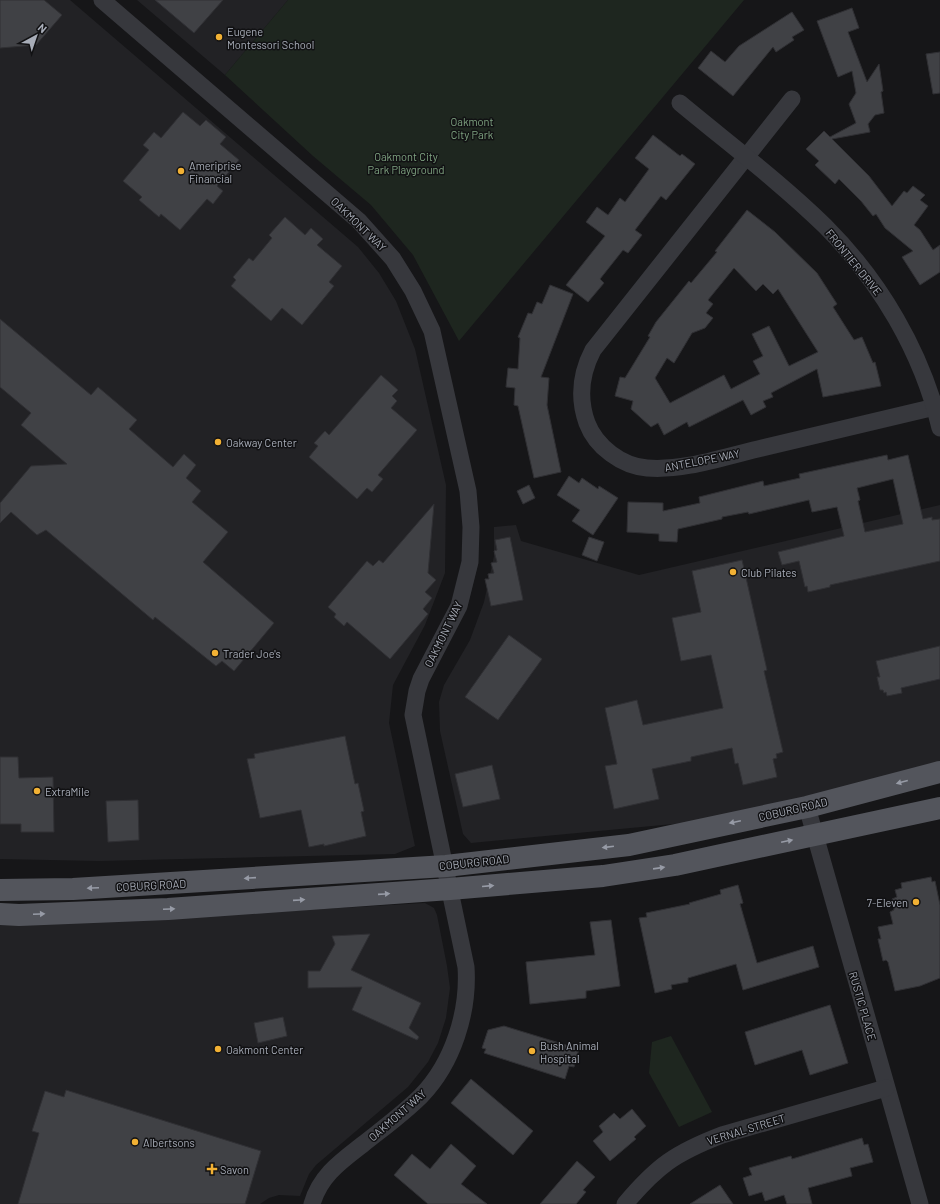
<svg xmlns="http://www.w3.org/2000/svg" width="940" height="1204" font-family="Barlow,sans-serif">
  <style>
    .built { fill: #222225 }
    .green { fill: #1e261f }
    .building { fill: #404145; stroke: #303034; fill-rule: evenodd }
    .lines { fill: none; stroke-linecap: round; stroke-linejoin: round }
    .minor { stroke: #37383d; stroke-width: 17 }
    .major { stroke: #53555c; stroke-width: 22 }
    .oneway { fill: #979ba6 }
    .poi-dot { fill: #f2b134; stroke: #111113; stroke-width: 1.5 }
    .labels { text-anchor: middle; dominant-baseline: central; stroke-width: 3; stroke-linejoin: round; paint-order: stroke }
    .poi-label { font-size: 11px; fill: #a8adb8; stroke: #111113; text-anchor: start }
    .park-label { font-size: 11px; fill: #7fa381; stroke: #111113 }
    .street-label { font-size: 11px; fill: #a8adb8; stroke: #111113 }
  </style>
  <rect width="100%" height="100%" fill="#161618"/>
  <!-- built -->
  <g class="built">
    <path d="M0,0H70L358,247L379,273L396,301L415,349L446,485L445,573L425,625L393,685L389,723L415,846L395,854L99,861L0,859Z"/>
    <path d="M137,0H288L225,75Z"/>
    <path d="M940,505V770L748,817L471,843L463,834L440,731L439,702L444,685L470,640L484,602L494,556V527L516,525L521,541L639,575Z"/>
    <path d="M425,903L434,908L437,915L447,966L450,988L446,1018L438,1043L428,1062L408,1087L316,1165L309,1174L300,1196L279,1195L269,1198L260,1204H0V924L96,922Z"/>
  </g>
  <!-- green -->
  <g class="green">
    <path d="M288,0H744L459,341L413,255L371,205L313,156L225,75Z"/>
    <path d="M671,1036L712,1112L679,1127L649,1073L652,1042Z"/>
  </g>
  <!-- building -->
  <g class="building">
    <path d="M0,0H44L62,15L36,45L0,48Z"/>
    <path d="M155,0H223L194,33Z"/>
    <path d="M852,8L859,28L848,32L867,82L879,64L883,91L881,92L884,113L875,115L868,124L870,132L832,139L869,176L892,206L904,191L907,193L913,186L925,195L920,200L928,206L914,225L920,230L933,250L940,245V272L920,285L902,257L913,251L885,228L876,214L873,216L861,201L839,179L835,184L815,165L819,161L806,149L824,131L830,137L856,123L849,104L856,93L852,71L838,77L817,21Z"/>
    <path d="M792,12L804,30L792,37L794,40L776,52L773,47L733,96L698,68L711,51L725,62L739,46Z"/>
    <path d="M940,52V93L933,94L926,54Z"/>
    <path d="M183,112L200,126L206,120L226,137L220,144L239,160L217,186L223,191L213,204L207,199L180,230L161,214L159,217L139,200L142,197L123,181L149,150L143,145L154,132L161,138Z"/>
    <path d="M653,135L680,156L682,154L695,164L666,200L661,196L635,230L642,235L628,253L623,250L600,279L604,283L588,302L566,285L605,236L586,222L597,207L608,215L620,198L625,202L649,169L635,158Z"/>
    <path d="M747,210L775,232L817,273L837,304L833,307L854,340L862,337L873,363L875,362L881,386L823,397L817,369L771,393L773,397L763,401L766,407L751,415L743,400L689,427L687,422L664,435L658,423L651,427L631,409L633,401L615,396L620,377L625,378L650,337L648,336L656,322L689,281L691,283L717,252L715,251ZM734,268L756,291L763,284L773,294L778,289L818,352L789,366L769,326L752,334L763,356L753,361L760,374L731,389L724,375L670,403L655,378L667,358L674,363L692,333L705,328L713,318L706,313L713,304L708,300Z"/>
    <path d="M285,217L305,235L311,228L323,239L317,245L342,266L329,282L334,286L302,325L282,308L271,321L231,286L236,280L233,277L249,258L253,261L272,238L269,235Z"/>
    <path d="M550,285L573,294L541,377L549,378L547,405L561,472L534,478L518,406L514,405L515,388L506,387L508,368L518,369L520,338L518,337L528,313L532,314L537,302L542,304Z"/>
    <path d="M0,319L91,395L98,387L137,420L129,429L173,467L184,454L196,465L186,478L201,491L192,502L228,532L203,562L274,623L234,671L222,661L216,666L155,617L153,620L46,530L37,535L11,512L0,523V503L31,466L67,464L21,425L31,413L0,387Z"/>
    <path d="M381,375L398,390L392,396L397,401L391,408L417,430L378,475L383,479L372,492L367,488L357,499L309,457L318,446L314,443L325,431L329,435Z"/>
    <path d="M887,455L888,460L908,455L923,519L932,517V520L940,519V561L830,585V587L808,592L807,586L805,587L799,561L782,565L778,552L844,536L837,507L812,512L809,500L749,514L748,512L722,517V519L678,529L677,542L659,541V534L627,532L628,502L663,503V511L700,503L699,497L763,481L764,486L800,478L799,474ZM893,479L903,524L865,532L858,501L860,500L857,488Z"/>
    <path d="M569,476L579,483L582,478L598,489L599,486L618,498L593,535L572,521L580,510L557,495Z"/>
    <path d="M529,485L535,498L523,504L517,491Z"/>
    <path d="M434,504L428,573L436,580L425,592L432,598L423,609L428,614L390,659L347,622L344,626L334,617L336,614L328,607L367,561L373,566L379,560L383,563Z"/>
    <path d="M510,537L523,600L491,606L485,579H489L488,574L494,573L491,563L497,562L494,551L497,550L495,540Z"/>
    <path d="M589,537L604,542L597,561L582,555Z"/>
    <path d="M742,560L767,670L764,671L783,752L776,754L777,758L773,759L777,777L743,785L738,763L735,764L732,748L691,757V761L652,769L659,799L614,809L605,766L617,764L605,708L637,700L643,725L723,708L711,655L681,661L672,618L701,612L692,571Z"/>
    <path d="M509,635L542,659L498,720L465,697Z"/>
    <path d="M940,646V679L901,688L902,693L887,696L886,692L884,693L883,690H880L877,677H880L876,661Z"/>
    <path d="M345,736L355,784L358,783L364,811L361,812L366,836L324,846V844L309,847L301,810L260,818L247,759L255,758L254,754Z"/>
    <path d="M0,757H18L19,778L53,777L54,832H21V824H0Z"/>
    <path d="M492,765L500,799L463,807L455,774Z"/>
    <path d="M138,800L139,840L108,842L106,801Z"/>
    <path d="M931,877L932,882L935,881L940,905V978L920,986L895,991L888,962L886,960L883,961L878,939H881L878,927L893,924L890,912L894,910L892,899L897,897L895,890L902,888L901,883Z"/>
    <path d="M738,885L743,903L740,904L757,963L813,946L819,967L743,990L736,964L688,978V982L671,985L672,989L655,993L639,918L647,917L646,913L690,904L689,903L721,894L720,890Z"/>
    <path d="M611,920L620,986L586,991V998L530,1004L526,962L595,955L590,922Z"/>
    <path d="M370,934L351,970L421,1003L409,1028L419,1037L417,1040L352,1010L362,987L308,988V971H320L335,944L332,936Z"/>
    <path d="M830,1005L848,1063L810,1075L802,1050L755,1065L745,1032Z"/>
    <path d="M283,1017L287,1036L258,1043L254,1023Z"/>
    <path d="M504,1026L579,1049L574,1067L569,1066L565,1079L484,1053L486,1049L482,1048L488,1030Z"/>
    <path d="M471,1079L533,1131L513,1155L451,1103Z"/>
    <path d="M66,1090L261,1151L245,1204H18L39,1133L32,1131L45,1091L64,1097Z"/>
    <path d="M632,1109L646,1126L634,1137L636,1139L610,1161L593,1141L603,1132L599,1126L614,1113L620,1119Z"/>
    <path d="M862,1138L864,1145L868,1144L873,1162L850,1168L852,1176L808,1188L812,1204H787L784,1195L765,1201L762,1192L749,1196L743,1178L752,1175L749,1168L791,1156L792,1159Z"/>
    <path d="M451,1144L476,1166L461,1184L487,1204H428L394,1175L412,1154L430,1169Z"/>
    <path d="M577,1161L595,1177L583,1190L586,1192L576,1204H540Z"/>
    <path d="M720,1185L733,1204H690Z"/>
  </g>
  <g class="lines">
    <!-- minor -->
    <g class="minor">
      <path d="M102,0L359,221L393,259L413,291L432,331L468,491L471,527L470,562L459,606L421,679L417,691L413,715L466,967C469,1012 453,1063 421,1096C403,1114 382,1129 362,1145C340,1162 320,1176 312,1204"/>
      <path d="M792,99L593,350C581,373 578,398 587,423C596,447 622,466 647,468C684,471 723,457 758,449C817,435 876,421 935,407"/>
      <path d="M680,103C728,143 780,182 825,226C880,281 922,352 940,428"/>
      <path d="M807,807L920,1204"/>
      <path d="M625,1204C657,1166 675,1153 722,1135L886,1088"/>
    </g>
    <!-- major -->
    <g class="major">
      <path d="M0,890L73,889L446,866L629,845L807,807L940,772"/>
      <path d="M0,914L19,915L168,909L450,889L603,876L675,865L940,808"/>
    </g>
  </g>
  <!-- one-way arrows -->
  <defs><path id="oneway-solid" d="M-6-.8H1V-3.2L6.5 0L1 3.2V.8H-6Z"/></defs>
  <g class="oneway">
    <use href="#oneway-solid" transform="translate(902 782) rotate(165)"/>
    <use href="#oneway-solid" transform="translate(735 822) rotate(168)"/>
    <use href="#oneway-solid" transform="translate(787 841) rotate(-12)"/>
    <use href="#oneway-solid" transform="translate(608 847) rotate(173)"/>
    <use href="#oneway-solid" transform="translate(659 868) rotate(-8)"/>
    <use href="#oneway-solid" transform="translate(250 878) rotate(176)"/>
    <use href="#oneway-solid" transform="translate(488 886) rotate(-5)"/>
    <use href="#oneway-solid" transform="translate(93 888) rotate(177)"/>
    <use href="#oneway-solid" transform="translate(384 894) rotate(-4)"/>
    <use href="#oneway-solid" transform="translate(299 900) rotate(-4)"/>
    <use href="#oneway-solid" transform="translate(169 909) rotate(-3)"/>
    <use href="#oneway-solid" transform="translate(39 914) rotate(-3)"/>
  </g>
  <!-- markers -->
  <g class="poi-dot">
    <circle cx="219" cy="37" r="4"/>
    <circle cx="181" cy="171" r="4"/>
    <circle cx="218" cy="442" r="4"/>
    <circle cx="733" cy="572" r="4"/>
    <circle cx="215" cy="653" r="4"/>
    <circle cx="37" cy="791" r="4"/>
    <circle cx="916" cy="902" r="4"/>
    <circle cx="218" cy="1049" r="4"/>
    <circle cx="532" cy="1051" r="4"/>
    <circle cx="135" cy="1142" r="4"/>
    <path d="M210 1163h4v4h4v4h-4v4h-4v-4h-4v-4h4z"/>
  </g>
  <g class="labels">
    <!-- poi labels -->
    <g class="poi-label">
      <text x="227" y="31">Eugene<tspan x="227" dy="13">Montessori School</tspan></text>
      <text x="189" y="165">Ameriprise<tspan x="189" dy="13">Financial</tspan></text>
      <text x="226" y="442">Oakway Center</text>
      <text x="741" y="572">Club Pilates</text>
      <text x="223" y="653">Trader Joe's</text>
      <text x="45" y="791">ExtraMile</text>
      <text x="908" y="902" text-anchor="end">7-Eleven</text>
      <text x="540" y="1045">Bush Animal<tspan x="540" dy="13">Hospital</tspan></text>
      <text x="226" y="1049">Oakmont Center</text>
      <text x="143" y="1142">Albertsons</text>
      <text x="220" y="1169">Savon</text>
    </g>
    <!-- park labels -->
    <g class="park-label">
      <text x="472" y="121">Oakmont<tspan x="472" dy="13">City Park</tspan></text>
      <text x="406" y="156">Oakmont City<tspan x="406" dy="13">Park Playground</tspan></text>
    </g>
    <!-- street labels -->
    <g class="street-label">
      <text transform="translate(359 224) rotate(44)">OAKMONT WAY</text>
      <text transform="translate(854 262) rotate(51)">FRONTIER DRIVE</text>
      <text transform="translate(702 460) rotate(-11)">ANTELOPE WAY</text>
      <text transform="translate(443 634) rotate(-64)">OAKMONT WAY</text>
      <text transform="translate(793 809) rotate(-13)">COBURG ROAD</text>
      <text transform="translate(474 862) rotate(-6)">COBURG ROAD</text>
      <text transform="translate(151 885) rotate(-3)">COBURG ROAD</text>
      <text transform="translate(863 1006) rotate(74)">RUSTIC PLACE</text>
      <text transform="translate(397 1115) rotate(-41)">OAKMONT WAY</text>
      <text transform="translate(746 1129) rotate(-17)">VERNAL STREET</text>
    </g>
  </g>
  <!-- north arrow -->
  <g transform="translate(36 36) rotate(40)" stroke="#111113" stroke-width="3" paint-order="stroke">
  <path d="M0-3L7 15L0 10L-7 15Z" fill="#a8adb8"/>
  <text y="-6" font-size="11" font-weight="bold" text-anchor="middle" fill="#a8adb8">N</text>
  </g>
</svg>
